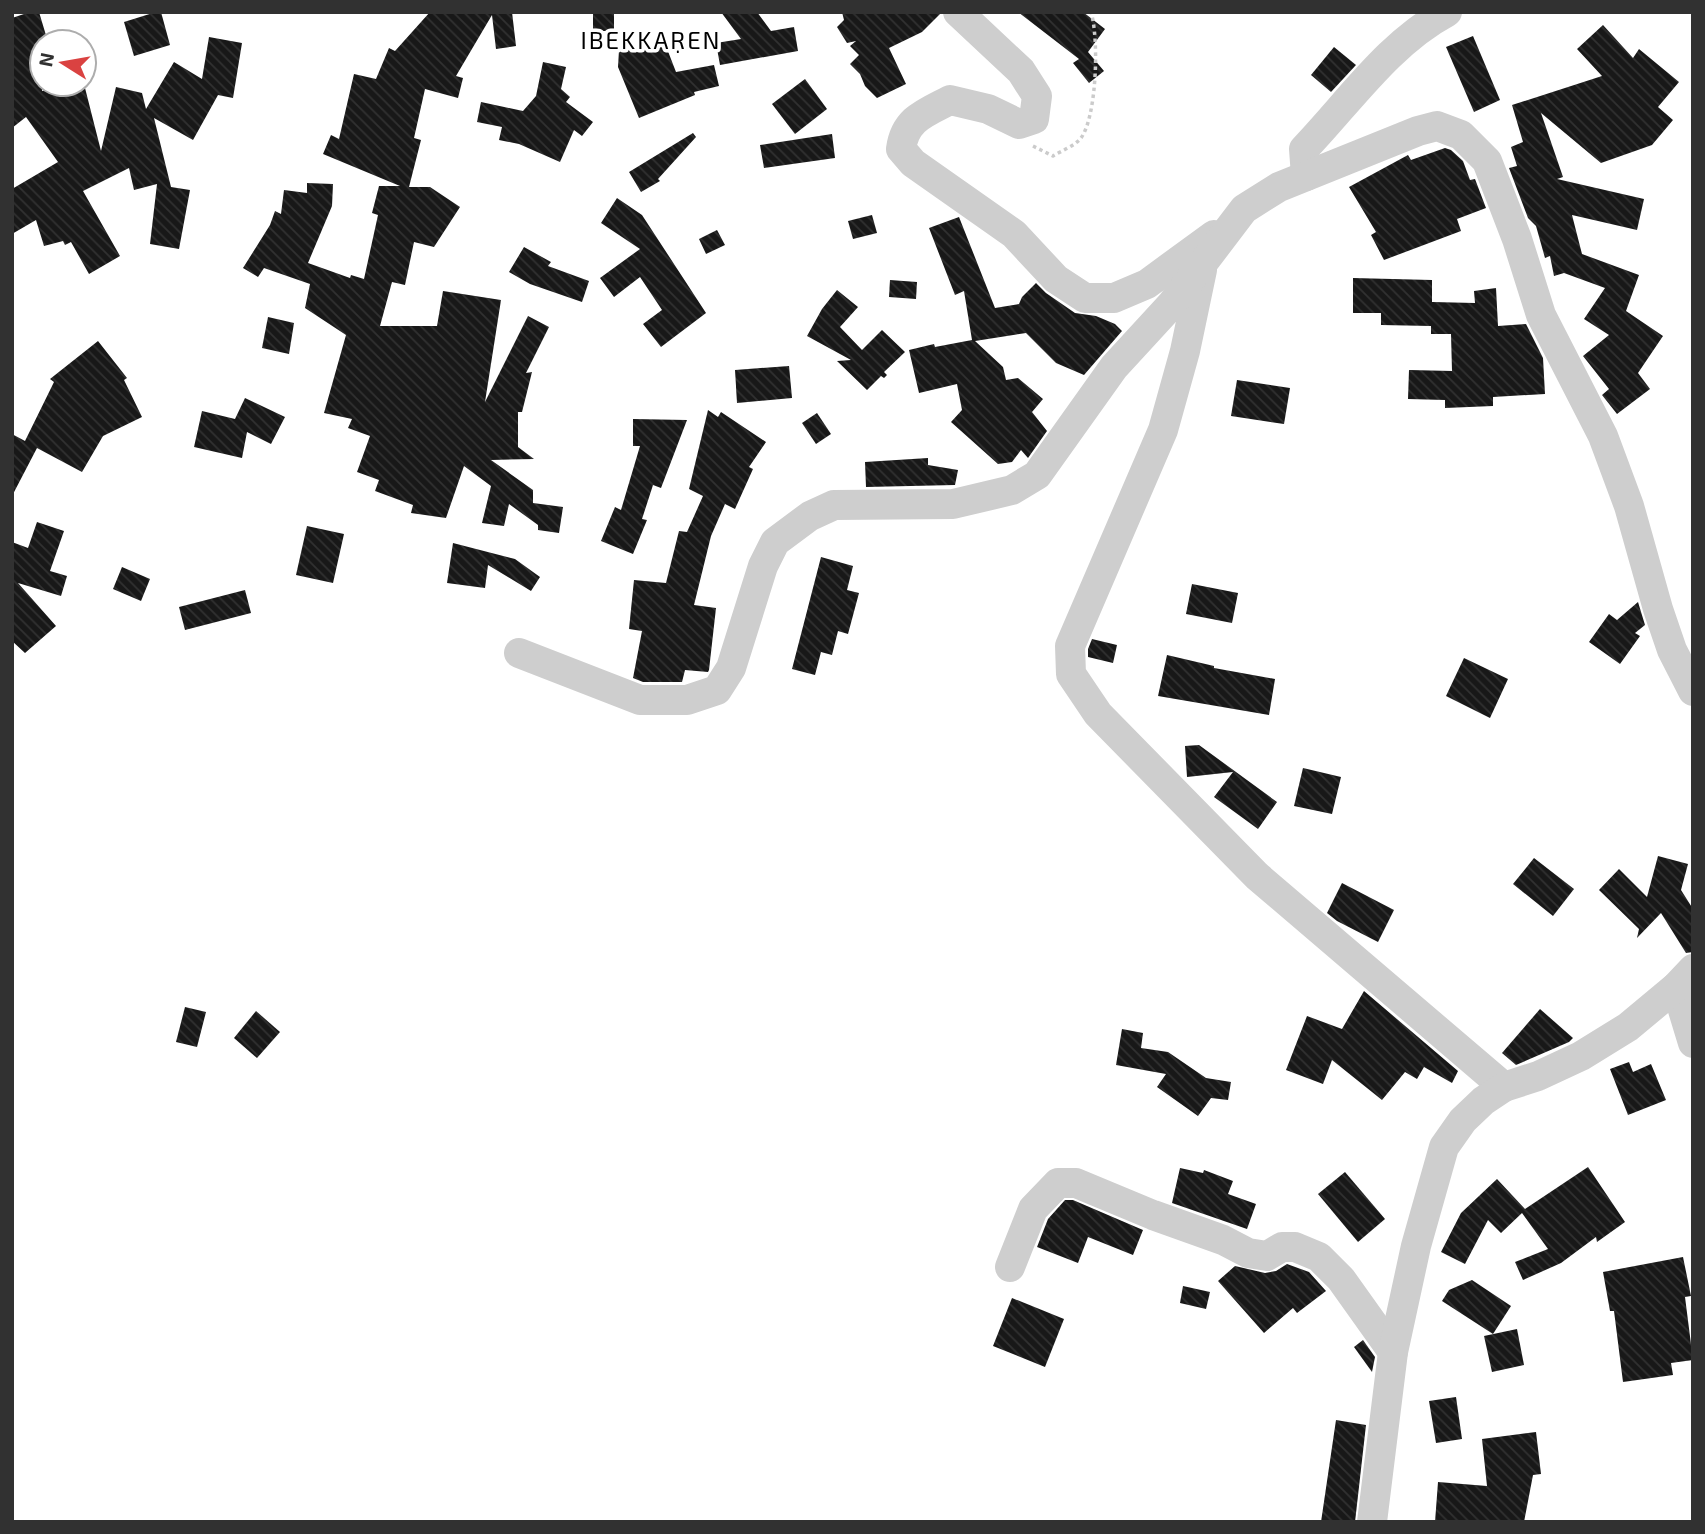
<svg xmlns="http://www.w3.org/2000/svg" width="1705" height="1534" font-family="'Exo 2',sans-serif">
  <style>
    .building { fill: url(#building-back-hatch) }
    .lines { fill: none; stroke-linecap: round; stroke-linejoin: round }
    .path { stroke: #cbcbcb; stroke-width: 3.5; stroke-dasharray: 3.5 3.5; stroke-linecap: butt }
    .minor { stroke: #cecece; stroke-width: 30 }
    .labels { text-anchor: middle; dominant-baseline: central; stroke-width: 7; stroke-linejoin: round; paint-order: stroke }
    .quarter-label { font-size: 24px; letter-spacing: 2px; fill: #000; stroke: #fff }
  </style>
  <defs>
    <pattern id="building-back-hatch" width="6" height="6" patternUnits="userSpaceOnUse" patternTransform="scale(1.75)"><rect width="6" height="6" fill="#181818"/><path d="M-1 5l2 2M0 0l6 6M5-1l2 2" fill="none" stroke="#313131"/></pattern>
  </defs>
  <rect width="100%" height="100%" fill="#fff"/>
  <!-- building -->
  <g class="building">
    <path d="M30,12H39L48,42H42V91L68,84H84L101,151L116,87L142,93L146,109L174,62L202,79L209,37L242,43L233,98L218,95L193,140L154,118L171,187L190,190L179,249L150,244L157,184L134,190L129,168L83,191L120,256L89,274L71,242L65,245L63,241L44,246L36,220L12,234V189L58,162L26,117L12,128V18Z"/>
    <path d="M156,12H161L170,45L134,56L124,22Z"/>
    <path d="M430,12H512L516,46L496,49L492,15L456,76L463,78L458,98L425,89L414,138L421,140L409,187H430L460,207L434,247L414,242L405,285L392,282L380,326H437L443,291L501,300L485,402L528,316L549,327L526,373L532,372L522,412H518V447L534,459L491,460L533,490V503L563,507L559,533L538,530V525L509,504L504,526L482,523L491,486L464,466L446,518L411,513L413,505L375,491L379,480L357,472L370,436L348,428L352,419L324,413L346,335L305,308L310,284L264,268L258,277L243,268L270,225L275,211L281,214L284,190L307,193V183L333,184L332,206L308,263L350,278L351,275L364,279L378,215L372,213L379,186H400L323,154L331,135L339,139L354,74L376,79L389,48L395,51Z"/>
    <rect x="593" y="12" width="21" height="19"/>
    <path d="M721,12H757L771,31L794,27L798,51L720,65L716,43L741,39Z"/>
    <path d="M842,12H941V13L922,32L889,48L906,84L877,98L865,86L860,74L850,64L859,55L850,46L856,41L847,43L837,27L844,20Z"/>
    <path d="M1018,12H1083L1105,29L1088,52L1104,71L1089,83L1073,63L1079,59Z"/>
    <path d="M1603,25L1633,58L1639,49L1679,82L1658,107L1673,120L1652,145L1601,163L1541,113L1563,177L1557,179L1644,199L1637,230L1572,215L1582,254L1639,275L1626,311L1663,336L1638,373L1650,389L1617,414L1602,395L1609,389L1583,356L1609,335L1584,319L1605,288L1564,273L1554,276L1550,256L1545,258L1536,226L1528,218L1509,168L1517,166L1511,147L1523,142L1512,105L1602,76L1577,49Z"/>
    <path d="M1473,36L1500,100L1474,112L1446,47Z"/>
    <path d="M664,41L676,72L714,65L719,86L694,92L695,95L639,118L618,67L619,50H642Z"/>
    <path d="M1334,47L1356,65L1331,92L1311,75Z"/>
    <path d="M543,62L566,67L561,89L570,97L566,102L593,122L582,136L574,130L560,162L519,144L499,140L502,127L477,122L481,102L523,111L536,96Z"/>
    <path d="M805,79L827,109L795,134L772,104Z"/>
    <path d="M693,133L696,137L658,179L660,181L641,192L629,172Z"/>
    <path d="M832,134L835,158L764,168L760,145Z"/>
    <path d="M1445,148L1451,150L1463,161L1470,180L1475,179L1486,208L1457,219L1461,231L1384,260L1371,235L1376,232L1349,187L1408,155L1411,160Z"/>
    <path d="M617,198L642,215L706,313L661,347L643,324L662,310L640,277L614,297L600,278L640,249L601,223Z"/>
    <path d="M872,215L877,233L853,239L848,221Z"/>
    <path d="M959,217L995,308L1019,304L1022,297L1036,283L1046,293L1075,313L1096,316L1115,324L1122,331L1084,375L1056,363L1026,333L975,341L1003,367L1006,380L1018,378L1043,399L1032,412L1047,431L1028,458L1021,450L1012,462L998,464L951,422L962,410L957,384L919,393L909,350L934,344L935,347L972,340L964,291L955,295L929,228Z"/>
    <path d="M717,230L725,245L706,254L699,239Z"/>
    <path d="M524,247L551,262L548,266L589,281L582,302L530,284L509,272Z"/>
    <path d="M1353,278L1432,280V302L1475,303L1474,291L1496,288L1498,326L1526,324L1543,358L1545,394L1493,397V406L1445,408V400L1408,399L1409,370L1452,371L1451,334H1431V326L1381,325V313H1353Z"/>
    <path d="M890,280L917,282L916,299L889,297Z"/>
    <path d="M837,290L858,307L840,327L862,350L882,330L905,352L884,372L887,375L884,378L881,376L867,390L837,361L851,360L807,336L822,309Z"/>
    <path d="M268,317L294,323L289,354L262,348Z"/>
    <path d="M98,341L127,378L124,380L142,417L103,436L82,472L37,448L12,496V434L25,441L54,382L50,379Z"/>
    <path d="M789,366L792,398L737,403L735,370Z"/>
    <path d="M1237,380L1290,388L1284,424L1231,416Z"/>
    <path d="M245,398L285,417L271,444L247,432L242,458L194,447L202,411L235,419Z"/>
    <path d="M708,410L718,417L721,412L766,442L749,467L753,469L735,509L725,504L711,536L694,605L716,608L709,670L708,672L685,670L682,682H643L633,678L642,631L629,629L634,580L666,583L679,531L687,532L703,496L689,489Z"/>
    <path d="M817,413L831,434L816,444L802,423Z"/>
    <path d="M633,419L687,420L661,488L653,485L642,519L647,520L633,554L601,541L615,507L621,510L640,446H633Z"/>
    <path d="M928,458V465L958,470L955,485L866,487L865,462Z"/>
    <path d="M37,522L64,531L50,571L67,576L61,596L18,583L56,626L25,653L12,641V542L28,548Z"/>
    <path d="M307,526L344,534L333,583L296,575Z"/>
    <path d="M453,543L515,559L540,577L531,591L488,565L485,588L447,583Z"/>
    <path d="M821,557L853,566L847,590L859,593L848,634L838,631L832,655L821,652L815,675L792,669Z"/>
    <path d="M122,567L150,579L141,601L113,589Z"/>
    <path d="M1192,584L1238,593L1232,623L1186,614Z"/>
    <path d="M245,590L251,613L185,630L179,607Z"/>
    <path d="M1638,602L1645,625L1635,633L1640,636L1620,664L1589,642L1609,614L1617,620Z"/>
    <path d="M1092,639L1117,645L1113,663L1088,657V649Z"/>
    <path d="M1167,655L1214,666V668L1275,679L1269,715L1158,696Z"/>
    <path d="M1464,658L1508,679L1490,718L1446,696Z"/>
    <path d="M1199,745L1277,802L1258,829L1214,797L1233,772L1187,777L1185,746Z"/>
    <path d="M1303,768L1341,777L1332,814L1294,806Z"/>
    <path d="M1658,856L1688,864L1681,890L1693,909V952L1686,953L1661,913L1637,938L1639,929L1599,890L1619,869L1647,897Z"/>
    <path d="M1534,858L1574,889L1553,916L1513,884Z"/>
    <path d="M1342,883L1394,910L1378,942L1337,921L1327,913Z"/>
    <path d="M1364,991L1458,1071L1452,1083L1424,1067L1417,1079L1405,1072L1382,1100L1332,1060L1323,1084L1286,1070L1307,1016L1342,1029Z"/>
    <path d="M185,1007L206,1012L197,1047L176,1042Z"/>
    <path d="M1540,1009L1573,1038L1569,1042L1516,1065L1502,1053Z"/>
    <path d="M256,1011L280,1032L257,1058L234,1038Z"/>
    <path d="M1122,1029L1143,1033L1141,1048L1168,1052L1206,1078L1231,1082L1228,1100L1211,1098L1198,1116L1157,1087L1166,1074L1116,1065Z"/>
    <path d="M1629,1062L1633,1072L1651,1064L1666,1100L1628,1115L1610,1069Z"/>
    <path d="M1588,1167L1625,1222L1597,1242L1596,1237L1561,1263L1523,1280L1515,1262L1548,1249L1522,1213L1501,1233L1488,1220L1465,1264L1441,1252L1461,1213L1497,1179L1525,1209Z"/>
    <path d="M1180,1168L1203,1173L1204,1170L1233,1181L1228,1194L1256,1204L1247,1229L1172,1203Z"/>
    <path d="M1345,1172L1385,1219L1358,1242L1318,1194Z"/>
    <path d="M1065,1200H1073L1143,1230L1133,1255L1088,1237L1078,1263L1037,1247L1048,1219Z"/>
    <path d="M1683,1257L1691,1296L1685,1297L1693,1360L1671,1363L1673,1375L1623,1382L1614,1311H1610L1603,1272Z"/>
    <path d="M1287,1264L1309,1272L1326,1291L1297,1313L1293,1308L1264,1333L1218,1281L1235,1266L1265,1273L1276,1271Z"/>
    <path d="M1472,1280L1511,1306L1493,1334L1442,1301L1449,1290Z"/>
    <path d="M1183,1286L1210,1292L1206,1309L1180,1303Z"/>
    <path d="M1012,1298L1064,1319L1045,1367L993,1346Z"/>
    <path d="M1517,1329L1524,1365L1492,1372L1484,1336Z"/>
    <path d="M1363,1340L1375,1357L1372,1372L1354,1347Z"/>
    <path d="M1456,1397L1462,1439L1436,1443L1429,1401Z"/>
    <path d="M1336,1420L1366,1425L1355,1522H1321Z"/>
    <path d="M1536,1432L1541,1474L1533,1475L1524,1522H1435L1438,1482L1487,1486L1482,1439Z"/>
  </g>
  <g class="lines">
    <!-- path -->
    <path class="path" d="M1033,146L1053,156C1061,151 1076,145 1081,138C1097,116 1099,38 1091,12"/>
    <!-- minor -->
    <g class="minor">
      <path d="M958,12L1021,71L1037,96L1034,119L1019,124L988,109L950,100C925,113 905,119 901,149L913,163L1014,234L1056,279L1085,298H1114L1147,284L1214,235"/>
      <path d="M1306,176L1304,149C1349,102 1389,43 1447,12"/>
      <path d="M1202,270L1185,351L1163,430L1070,646L1071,674L1098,714L1257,876L1504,1087"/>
      <path d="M519,653L640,700H687L717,690L731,668L763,566L775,542L810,516L834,505L953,504L1012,490L1037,475L1114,367L1171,305L1244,209L1279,187L1418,131L1437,126L1461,135L1487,161L1517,239L1541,315L1603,436L1629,506L1658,609L1672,650L1693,691"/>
      <path d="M1676,987L1693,1043"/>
      <path d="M1010,1267L1033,1209L1058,1183H1076L1153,1215L1223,1240L1248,1253L1267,1256L1282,1247H1295L1319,1257L1341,1279L1393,1352"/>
      <path d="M1372,1522L1393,1352L1416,1246L1444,1147L1463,1120L1483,1101L1504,1087L1538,1076L1581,1056L1628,1027L1676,987L1693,969"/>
    </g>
  </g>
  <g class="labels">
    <!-- quarter labels -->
    <g class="quarter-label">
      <text x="651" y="39">IBEKKAṚEN</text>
    </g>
  </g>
  <!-- border -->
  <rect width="1705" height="1534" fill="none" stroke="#313131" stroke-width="28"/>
  <!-- north arrow -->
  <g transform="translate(63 63) rotate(281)"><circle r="33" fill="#ffffff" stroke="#adadad" stroke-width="2"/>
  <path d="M0-5L12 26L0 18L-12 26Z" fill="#da4241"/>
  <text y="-10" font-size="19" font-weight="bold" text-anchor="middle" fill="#313131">N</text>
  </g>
</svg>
